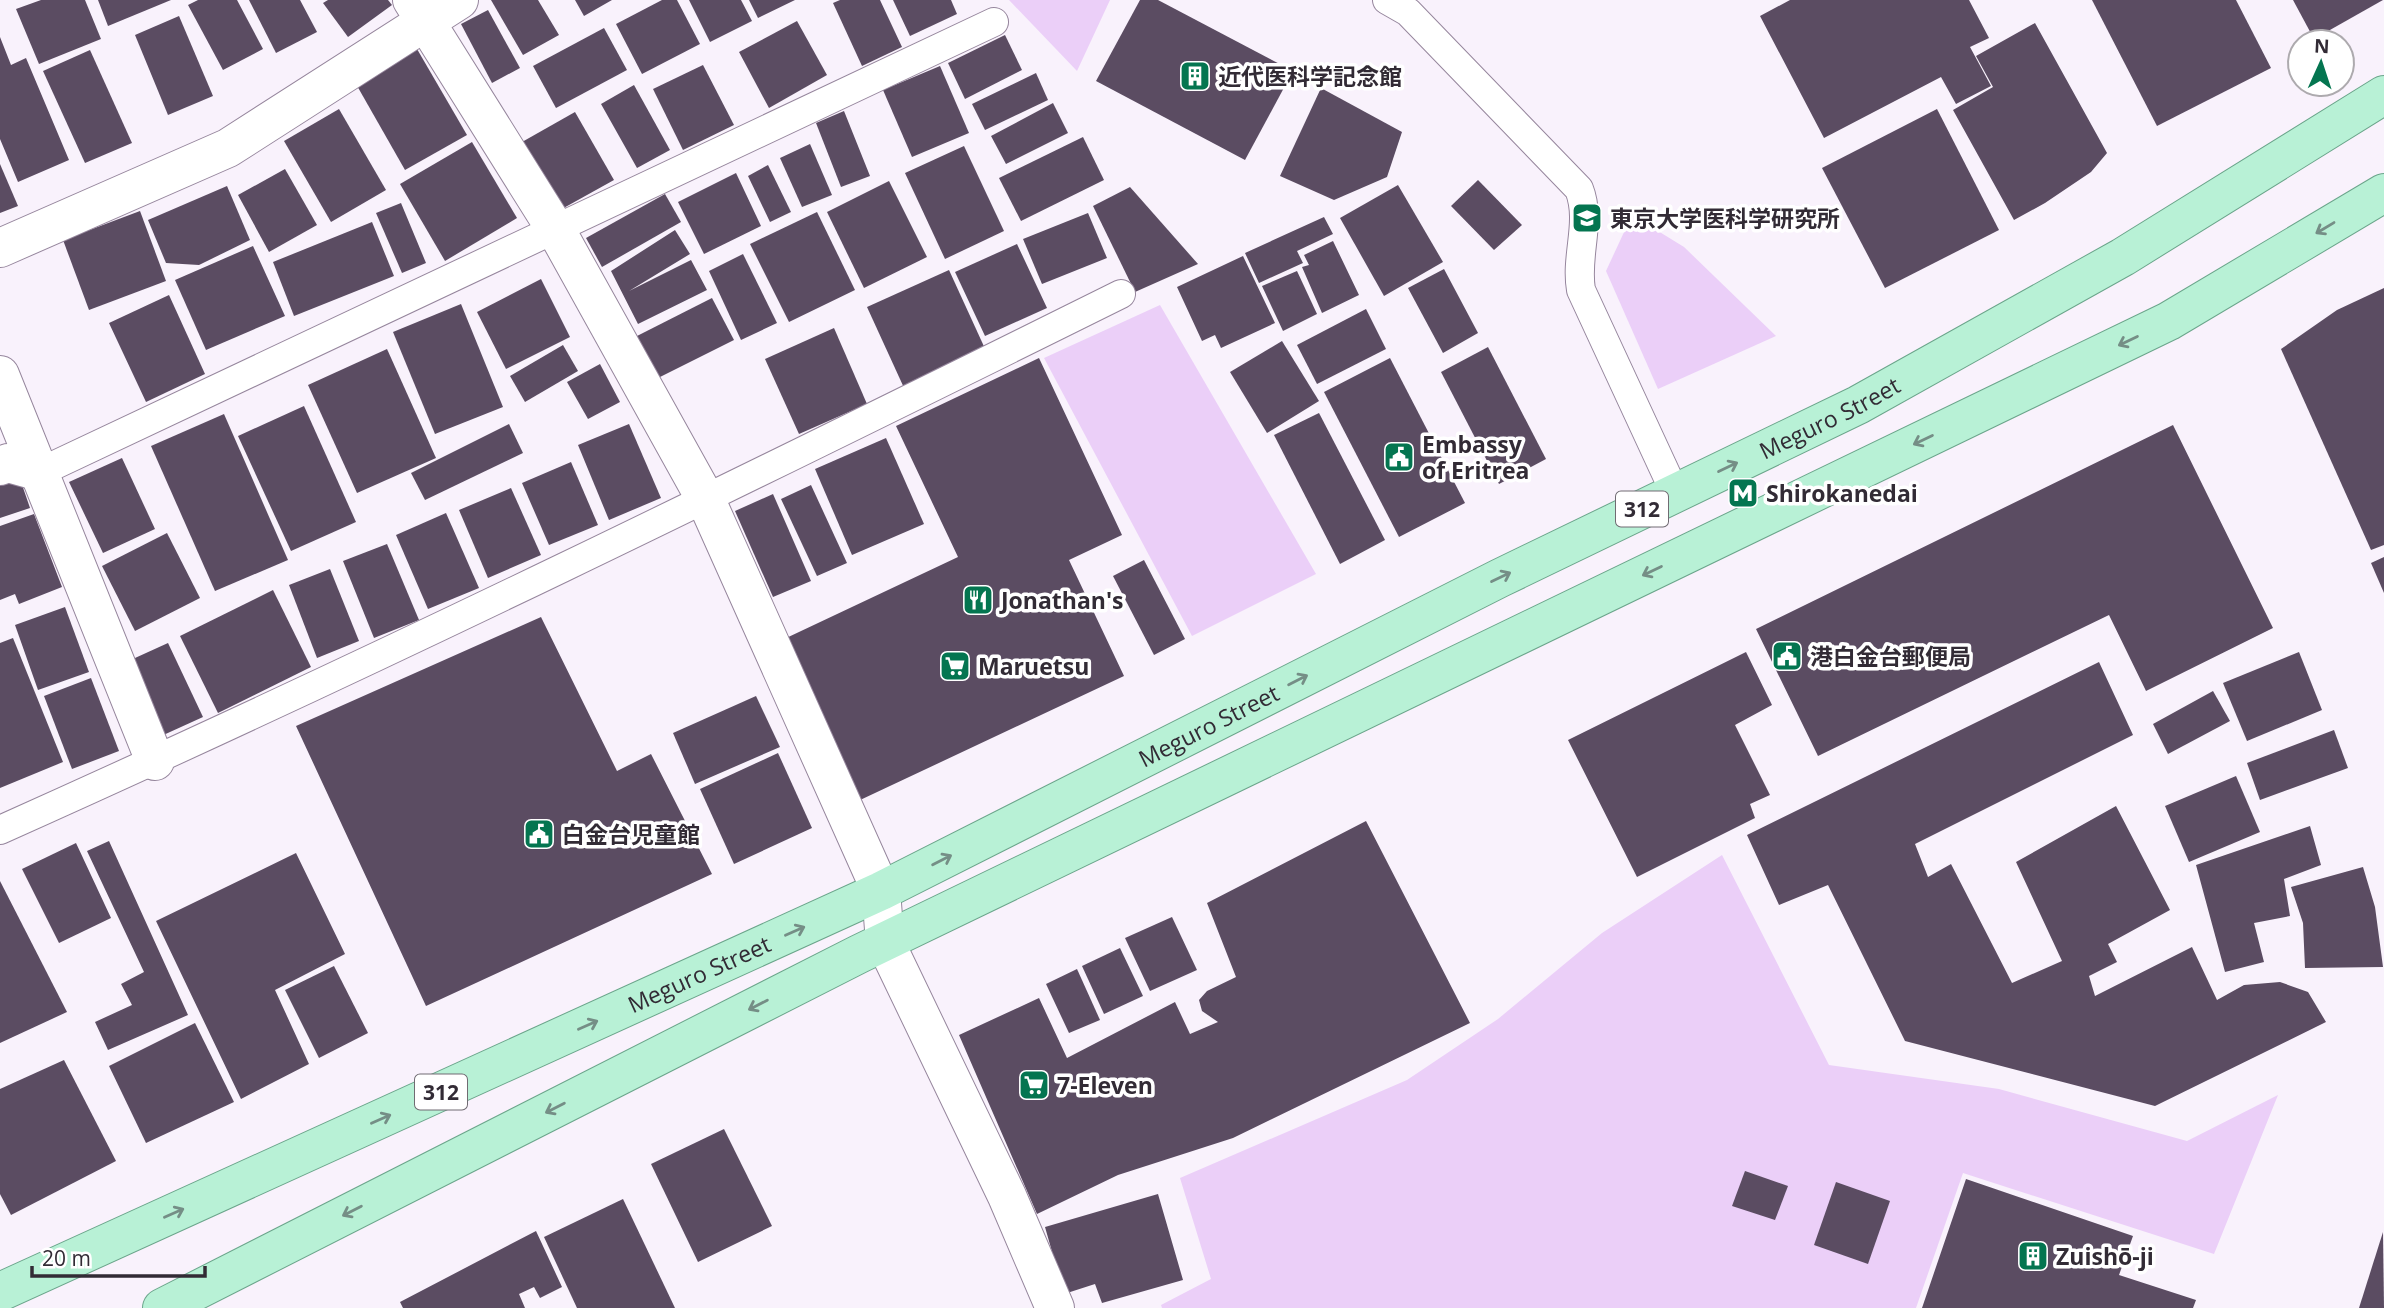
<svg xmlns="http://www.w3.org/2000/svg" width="2384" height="1308" font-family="'Open Sans','Noto Sans JP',sans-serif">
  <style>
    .green { fill: #ebcff8 }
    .building { fill: #5b4c62 }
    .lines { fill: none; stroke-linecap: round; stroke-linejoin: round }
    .service-casing { stroke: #96869d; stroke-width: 30 }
    .pedestrian-casing { stroke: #96869d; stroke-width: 40 }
    .minor-casing { stroke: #96869d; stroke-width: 40 }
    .primary-casing { stroke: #6ba58b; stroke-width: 40 }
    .service { stroke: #fff; stroke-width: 28 }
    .pedestrian { stroke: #fff; stroke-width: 38 }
    .minor { stroke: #fff; stroke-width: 38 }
    .primary { stroke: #b8f1d6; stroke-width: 38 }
    .oneway { stroke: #758e86 }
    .labels { text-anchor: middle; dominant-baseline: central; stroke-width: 7; stroke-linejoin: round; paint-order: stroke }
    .shield { fill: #fff; stroke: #706b72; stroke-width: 2 }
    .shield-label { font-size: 21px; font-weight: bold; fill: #322b35 }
    .poi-label { font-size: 23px; font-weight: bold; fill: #322b35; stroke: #fff; text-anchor: start }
    .street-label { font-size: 23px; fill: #322b35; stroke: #fff }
  </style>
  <rect width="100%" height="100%" fill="#f9f2fc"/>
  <!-- green -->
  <g class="green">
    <path d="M1009,0H1110L1077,71Z"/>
    <path d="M1632,215L1684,247L1776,336L1658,389L1606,271Z"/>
    <path d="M1160,305L1316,574L1192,636L1044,358Z"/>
    <path d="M1722,855L1829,1065L1999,1089L2187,1141L2278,1095L2214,1254L1963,1173L1916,1308H1162L1161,1305L1211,1279L1180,1178L1407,1080L1498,1019L1602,933Z"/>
  </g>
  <!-- building -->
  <g class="building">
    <path d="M41,0H85L101,39L39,64L16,9Z"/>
    <path d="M98,0H171L108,26Z"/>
    <path d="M198,0H237L263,49L223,70L188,5Z"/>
    <path d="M249,0H300L317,32L276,53Z"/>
    <path d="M328,0H388L392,5L348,37L323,3Z"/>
    <path d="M491,0H538L559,35L523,55Z"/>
    <path d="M575,0H612L584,16Z"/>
    <path d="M662,0H677L700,44L642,74L616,24Z"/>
    <path d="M689,0H741L752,21L710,42Z"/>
    <path d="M749,0H795L758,18Z"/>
    <path d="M840,0H880L902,47L862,66L833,3Z"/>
    <path d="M893,0H951L957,14L910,36Z"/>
    <path d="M1140,0H1158L1293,71L1245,160L1096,81Z"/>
    <path d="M1790,0H1969L1989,38L1970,47L1991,86L1956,104L1941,77L1824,138L1760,16Z"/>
    <path d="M2092,0H2236L2271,68L2157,126Z"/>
    <path d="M2293,0H2383L2314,39Z"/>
    <path d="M488,10L520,68L492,83L461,24Z"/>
    <path d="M179,16L213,96L168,115L135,35Z"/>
    <path d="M797,21L827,75L769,108L739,52Z"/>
    <path d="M2035,23L2107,153L2091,172L2045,203L2014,220L1953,110L1993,87L1976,56Z"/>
    <path d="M604,28L627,70L556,108L533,66Z"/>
    <path d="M1005,35L1022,70L965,99L948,63Z"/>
    <path d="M0,37L11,65L26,58L69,160L18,182L0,139Z"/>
    <path d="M417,49L467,135L405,170L356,84Z"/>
    <path d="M90,50L132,143L85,163L43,71Z"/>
    <path d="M703,65L734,125L683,150L653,89Z"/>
    <path d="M940,66L969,133L912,157L883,90Z"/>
    <path d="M1036,73L1048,100L985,130L972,104Z"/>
    <path d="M634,85L670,150L637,168L601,104Z"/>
    <path d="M1321,88L1402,132L1387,177L1334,200L1280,176Z"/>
    <path d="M1053,103L1068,133L1006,164L991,136Z"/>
    <path d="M339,109L386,190L331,222L284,141Z"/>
    <path d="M1937,109L1999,230L1885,288L1822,168Z"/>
    <path d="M844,111L870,176L841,187L816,123Z"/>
    <path d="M575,112L614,180L560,210L522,142Z"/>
    <path d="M1083,137L1104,180L1021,221L999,178Z"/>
    <path d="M472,142L517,218L445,261L400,184Z"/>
    <path d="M810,144L832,195L802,207L780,158Z"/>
    <path d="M964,146L1004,231L945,259L905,173Z"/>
    <path d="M0,164L18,206L0,213Z"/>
    <path d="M768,165L791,212L770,222L748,176Z"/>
    <path d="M285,169L317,225L269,252L238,195Z"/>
    <path d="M736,173L761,226L704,254L678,202Z"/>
    <path d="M1478,180L1522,225L1494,250L1451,206Z"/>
    <path d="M889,181L927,257L864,288L827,212Z"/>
    <path d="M1398,185L1443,262L1384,296L1340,218Z"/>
    <path d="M227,186L250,240L199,265L166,263L148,220Z"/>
    <path d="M1130,187L1198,264L1135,292L1093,206Z"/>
    <path d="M665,194L681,222L602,267L586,238Z"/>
    <path d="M401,203L426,263L402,273L376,213Z"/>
    <path d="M140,211L166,281L89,310L63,240Z"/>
    <path d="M817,212L855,290L789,322L750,244Z"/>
    <path d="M1088,213L1107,258L1042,284L1023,239Z"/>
    <path d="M1324,217L1333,234L1297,251L1303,263L1259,283L1245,253Z"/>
    <path d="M372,222L394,276L294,316L273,262Z"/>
    <path d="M675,230L690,254L629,291L691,260L707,290L638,324L611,271Z"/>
    <path d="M1333,241L1359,295L1322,313L1302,267L1309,265L1304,255Z"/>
    <path d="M1017,244L1047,308L985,336L955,272Z"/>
    <path d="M253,246L285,316L206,350L175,280Z"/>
    <path d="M743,254L777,323L741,340L709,271Z"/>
    <path d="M1243,256L1275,323L1221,348L1215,335L1202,341L1177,287Z"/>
    <path d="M1444,269L1478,333L1443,353L1408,288Z"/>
    <path d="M949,270L987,353L905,390L867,307Z"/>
    <path d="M1297,271L1317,314L1283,331L1262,286Z"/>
    <path d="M541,279L570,337L506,369L477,312Z"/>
    <path d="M2384,288V545L2371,550L2281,349L2337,310Z"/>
    <path d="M169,295L205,374L146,402L109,323Z"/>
    <path d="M712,298L734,340L658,378L637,336Z"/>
    <path d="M461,304L503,407L435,434L393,332Z"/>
    <path d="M1366,309L1386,349L1317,384L1297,345Z"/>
    <path d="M834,328L867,404L799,434L765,359Z"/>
    <path d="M1282,341L1319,401L1267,433L1230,372Z"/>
    <path d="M563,345L578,371L525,402L510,376Z"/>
    <path d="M1488,347L1546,459L1499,484L1441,372Z"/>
    <path d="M387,349L436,458L357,493L308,385Z"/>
    <path d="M1039,358L1122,535L1069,560L1124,676L858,801L782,640L958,557L896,426Z"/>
    <path d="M1390,358L1465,503L1399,537L1324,392Z"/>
    <path d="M600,364L620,402L588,419L567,382Z"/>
    <path d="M304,406L356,522L291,551L238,436Z"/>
    <path d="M1319,413L1385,540L1340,564L1274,435Z"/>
    <path d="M224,414L288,560L215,591L151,446Z"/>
    <path d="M509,424L523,453L425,500L411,473Z"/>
    <path d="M629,424L661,498L609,520L578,445Z"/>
    <path d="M2173,425L2273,628L2146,691L2109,615L1818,756L1756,629Z"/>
    <path d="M886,438L924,524L852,555L815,469Z"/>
    <path d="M122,458L155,529L103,553L69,482Z"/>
    <path d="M571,462L598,525L549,545L522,483Z"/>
    <path d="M17,470L30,508L0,518V476Z"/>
    <path d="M811,485L847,563L817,576L781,499Z"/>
    <path d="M511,488L541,555L488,578L459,510Z"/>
    <path d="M773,494L811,581L773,597L735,511Z"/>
    <path d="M446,513L479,588L428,609L396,535Z"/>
    <path d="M34,514L62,587L19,604L15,594L0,600V526Z"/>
    <path d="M167,533L200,598L135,631L102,566Z"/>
    <path d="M387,544L419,620L374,638L343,561Z"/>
    <path d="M2384,557V593L2371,563Z"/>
    <path d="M1144,560L1185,639L1154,655L1113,576Z"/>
    <path d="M330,569L359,641L317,658L289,585Z"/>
    <path d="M273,590L311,667L218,713L180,636Z"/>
    <path d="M65,607L89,672L38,690L15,625Z"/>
    <path d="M541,617L617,771L651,754L712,874L426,1006L296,726Z"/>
    <path d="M13,638L63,762L0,788V643Z"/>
    <path d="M168,643L203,717L159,737L124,663Z"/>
    <path d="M1746,652L1772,705L1735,725L1770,795L1750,804L1755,818L1637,877L1568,740Z"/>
    <path d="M2299,652L2322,710L2247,741L2223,683Z"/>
    <path d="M2099,662L2133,735L1915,844L1928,877L1951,864L2012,983L2062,961L2016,862L2116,806L2170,910L2108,944L2117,962L2089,976L2095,996L2192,947L2217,1000L2244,985L2280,982L2308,992L2326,1022L2155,1106L1905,1041L1828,885L1779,905L1747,835Z"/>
    <path d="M91,678L119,751L72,769L44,696Z"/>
    <path d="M2213,691L2230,721L2168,754L2153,724Z"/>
    <path d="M756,696L780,747L695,784L673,733Z"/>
    <path d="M2334,730L2348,768L2260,800L2247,763Z"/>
    <path d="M778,753L812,828L734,864L700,789Z"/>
    <path d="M2236,776L2260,832L2189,862L2165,806Z"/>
    <path d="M1366,821L1470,1023L1233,1138L1118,1175L1037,1214L959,1035L1039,998L1067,1058L1175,1002L1190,1034L1218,1022L1202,1011L1199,1000L1207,991L1236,977L1207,903Z"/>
    <path d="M2310,826L2321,865L2284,879L2290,916L2254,923L2264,962L2225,972L2196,865Z"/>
    <path d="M109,841L188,1015L108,1050L95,1022L132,1005L121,984L144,972L87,851Z"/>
    <path d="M76,843L111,918L59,943L22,869Z"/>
    <path d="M296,853L345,954L275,990L309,1064L241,1099L156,921Z"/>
    <path d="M2363,867L2375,907L2383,967L2305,968L2303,923L2291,887Z"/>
    <path d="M0,881L67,1012L0,1043Z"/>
    <path d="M1172,917L1197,970L1150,991L1125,938Z"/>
    <path d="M1120,948L1143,996L1104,1014L1082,966Z"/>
    <path d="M334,966L368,1033L319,1058L285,990Z"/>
    <path d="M1077,969L1100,1020L1069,1033L1046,984Z"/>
    <path d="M195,1023L234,1102L146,1143L109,1066Z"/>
    <path d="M64,1060L116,1161L11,1215L0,1194V1089Z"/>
    <path d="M724,1129L772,1226L698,1262L651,1164Z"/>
    <path d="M1745,1171L1788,1186L1775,1220L1732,1206Z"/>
    <path d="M1966,1179L2133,1236L2119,1275L2196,1300L2193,1308H1922Z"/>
    <path d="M1836,1182L1890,1201L1868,1264L1814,1245Z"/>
    <path d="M1158,1194L1183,1280L1102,1303L1095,1284L1064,1294L1045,1227Z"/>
    <path d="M623,1199L675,1308H577L544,1237Z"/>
    <path d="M536,1231L562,1287L540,1298L534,1287L519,1294L525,1308H403L400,1302Z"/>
    <path d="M2383,1232L2384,1308H2359Z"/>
  </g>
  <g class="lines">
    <!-- service casing -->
    <g class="service-casing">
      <g id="service">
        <path d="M1387,0L1408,12L1579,189C1592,222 1575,255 1581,290L1675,493"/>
        <path d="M40,472L994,22"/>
        <path d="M0,830C378,661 750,478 1121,294"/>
      </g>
    </g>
    <!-- pedestrian casing -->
    <g class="pedestrian-casing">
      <path id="pedestrian" d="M0,466L8,463L40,472"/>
    </g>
    <!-- minor casing -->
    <g class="minor-casing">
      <g id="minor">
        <path d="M412,0L556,230L706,500L881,891L885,942L1007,1196L1055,1308"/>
        <path d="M0,248L228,148L459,0"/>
        <path d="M0,375L155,761"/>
      </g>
    </g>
    <!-- primary casing -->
    <g class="primary-casing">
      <g id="primary">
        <path id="s1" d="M0,1292L881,891L1500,578L1858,405L2123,257L2384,95"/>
        <path d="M162,1308L859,954L2169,321L2384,193"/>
      </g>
    </g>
    <!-- service -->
    <use href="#service" class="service"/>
    <!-- pedestrian -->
    <use href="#pedestrian" class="pedestrian"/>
    <!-- minor -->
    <use href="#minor" class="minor"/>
    <!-- primary -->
    <use href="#primary" class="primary"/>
  </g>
  <!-- one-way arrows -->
  <defs><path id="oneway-shaft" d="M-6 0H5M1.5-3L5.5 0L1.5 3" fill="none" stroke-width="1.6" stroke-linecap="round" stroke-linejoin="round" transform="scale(1.75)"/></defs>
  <g class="oneway">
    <use href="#oneway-shaft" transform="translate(2325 228) rotate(149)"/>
    <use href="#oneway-shaft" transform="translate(2128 341) rotate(154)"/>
    <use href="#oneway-shaft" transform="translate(1923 440) rotate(154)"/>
    <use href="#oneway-shaft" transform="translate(1728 467) rotate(-26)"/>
    <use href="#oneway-shaft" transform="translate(1652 571) rotate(154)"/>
    <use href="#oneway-shaft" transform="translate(1501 577) rotate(-26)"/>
    <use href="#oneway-shaft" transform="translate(1298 680) rotate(-27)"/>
    <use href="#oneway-shaft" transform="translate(942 860) rotate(-27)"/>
    <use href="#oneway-shaft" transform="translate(795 931) rotate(-24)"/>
    <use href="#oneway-shaft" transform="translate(758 1005) rotate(153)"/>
    <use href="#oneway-shaft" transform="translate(588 1025) rotate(-24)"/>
    <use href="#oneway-shaft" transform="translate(555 1108) rotate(153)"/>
    <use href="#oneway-shaft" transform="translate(381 1119) rotate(-24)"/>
    <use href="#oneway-shaft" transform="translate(352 1211) rotate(153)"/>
    <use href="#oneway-shaft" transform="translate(174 1213) rotate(-24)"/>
  </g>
  <!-- icons -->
  <defs>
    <g id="building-square" transform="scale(1.575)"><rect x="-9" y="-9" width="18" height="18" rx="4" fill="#047550" stroke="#fff"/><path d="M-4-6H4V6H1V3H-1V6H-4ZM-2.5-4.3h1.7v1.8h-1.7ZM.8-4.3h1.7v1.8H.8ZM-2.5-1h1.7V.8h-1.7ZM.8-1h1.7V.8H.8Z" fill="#fff"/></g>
    <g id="university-square" transform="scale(1.575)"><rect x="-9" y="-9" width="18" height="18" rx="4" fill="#047550" stroke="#fff"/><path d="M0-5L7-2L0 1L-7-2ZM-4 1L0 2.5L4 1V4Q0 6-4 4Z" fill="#fff"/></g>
    <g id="civic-square" transform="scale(1.575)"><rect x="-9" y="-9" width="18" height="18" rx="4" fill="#047550" stroke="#fff"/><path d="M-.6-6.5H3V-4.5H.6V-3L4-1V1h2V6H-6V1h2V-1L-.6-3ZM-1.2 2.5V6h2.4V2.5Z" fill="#fff"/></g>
    <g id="metro-square" transform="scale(1.575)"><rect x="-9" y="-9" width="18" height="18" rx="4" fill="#047550" stroke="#fff"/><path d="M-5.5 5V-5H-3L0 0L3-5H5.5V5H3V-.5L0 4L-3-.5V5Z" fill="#fff"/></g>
    <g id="restaurant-square" transform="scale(1.575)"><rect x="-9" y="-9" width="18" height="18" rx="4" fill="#047550" stroke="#fff"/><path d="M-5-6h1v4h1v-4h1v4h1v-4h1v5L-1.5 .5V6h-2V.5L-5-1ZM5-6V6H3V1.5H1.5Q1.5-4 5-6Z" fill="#fff"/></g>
    <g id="supermarket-square" transform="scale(1.575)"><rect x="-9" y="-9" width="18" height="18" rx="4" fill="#047550" stroke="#fff"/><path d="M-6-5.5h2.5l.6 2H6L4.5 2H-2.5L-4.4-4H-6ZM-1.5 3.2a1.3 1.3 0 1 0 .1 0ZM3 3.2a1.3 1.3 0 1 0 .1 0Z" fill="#fff"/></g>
  </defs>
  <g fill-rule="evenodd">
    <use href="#building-square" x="1195" y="76"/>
    <use href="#university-square" x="1587" y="218"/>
    <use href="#civic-square" x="1399" y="457"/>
    <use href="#metro-square" x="1743" y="493"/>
    <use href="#restaurant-square" x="978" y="600"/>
    <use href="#civic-square" x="1787" y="656"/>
    <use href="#supermarket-square" x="955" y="666"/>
    <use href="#civic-square" x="539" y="834"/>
    <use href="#supermarket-square" x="1034" y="1085"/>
    <use href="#building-square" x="2033" y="1256"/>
  </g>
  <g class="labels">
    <!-- shield labels -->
    <g class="shield">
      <rect x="1616" y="491.5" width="52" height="35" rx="5"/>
      <rect x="415" y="1074.5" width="52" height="35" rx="5"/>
    </g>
    <g class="shield-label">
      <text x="1642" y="509">312</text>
      <text x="441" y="1092">312</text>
    </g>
    <!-- poi labels -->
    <g class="poi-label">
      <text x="1218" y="76">近代医科学記念館</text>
      <text x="1610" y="218">東京大学医科学研究所</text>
      <text x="1422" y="444">Embassy<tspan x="1422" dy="26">of Eritrea</tspan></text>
      <text x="1766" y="493">Shirokanedai</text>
      <text x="1001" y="600">Jonathan's</text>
      <text x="1810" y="656">港白金台郵便局</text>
      <text x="978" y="666">Maruetsu</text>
      <text x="562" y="834">白金台児童館</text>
      <text x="1057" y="1085">7-Eleven</text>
      <text x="2056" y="1256">Zuishō-ji</text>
    </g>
    <!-- street labels -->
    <g class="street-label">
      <text stroke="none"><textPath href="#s1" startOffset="2028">Meguro Street</textPath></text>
      <text stroke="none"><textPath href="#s1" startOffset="1335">Meguro Street</textPath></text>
      <text stroke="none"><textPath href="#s1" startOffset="768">Meguro Street</textPath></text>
    </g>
  </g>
  <!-- north arrow -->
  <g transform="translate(2321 63) rotate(3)"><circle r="33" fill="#ffffff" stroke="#adaaae" stroke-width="2"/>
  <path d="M0-5L12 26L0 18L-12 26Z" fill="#047550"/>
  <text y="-10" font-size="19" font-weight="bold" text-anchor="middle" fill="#322b35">N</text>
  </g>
  <!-- scale -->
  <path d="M32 1266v10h173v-10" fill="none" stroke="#322b35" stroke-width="3.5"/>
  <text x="42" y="1266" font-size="21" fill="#322b35" stroke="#ffffff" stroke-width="5" paint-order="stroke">20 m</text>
</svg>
